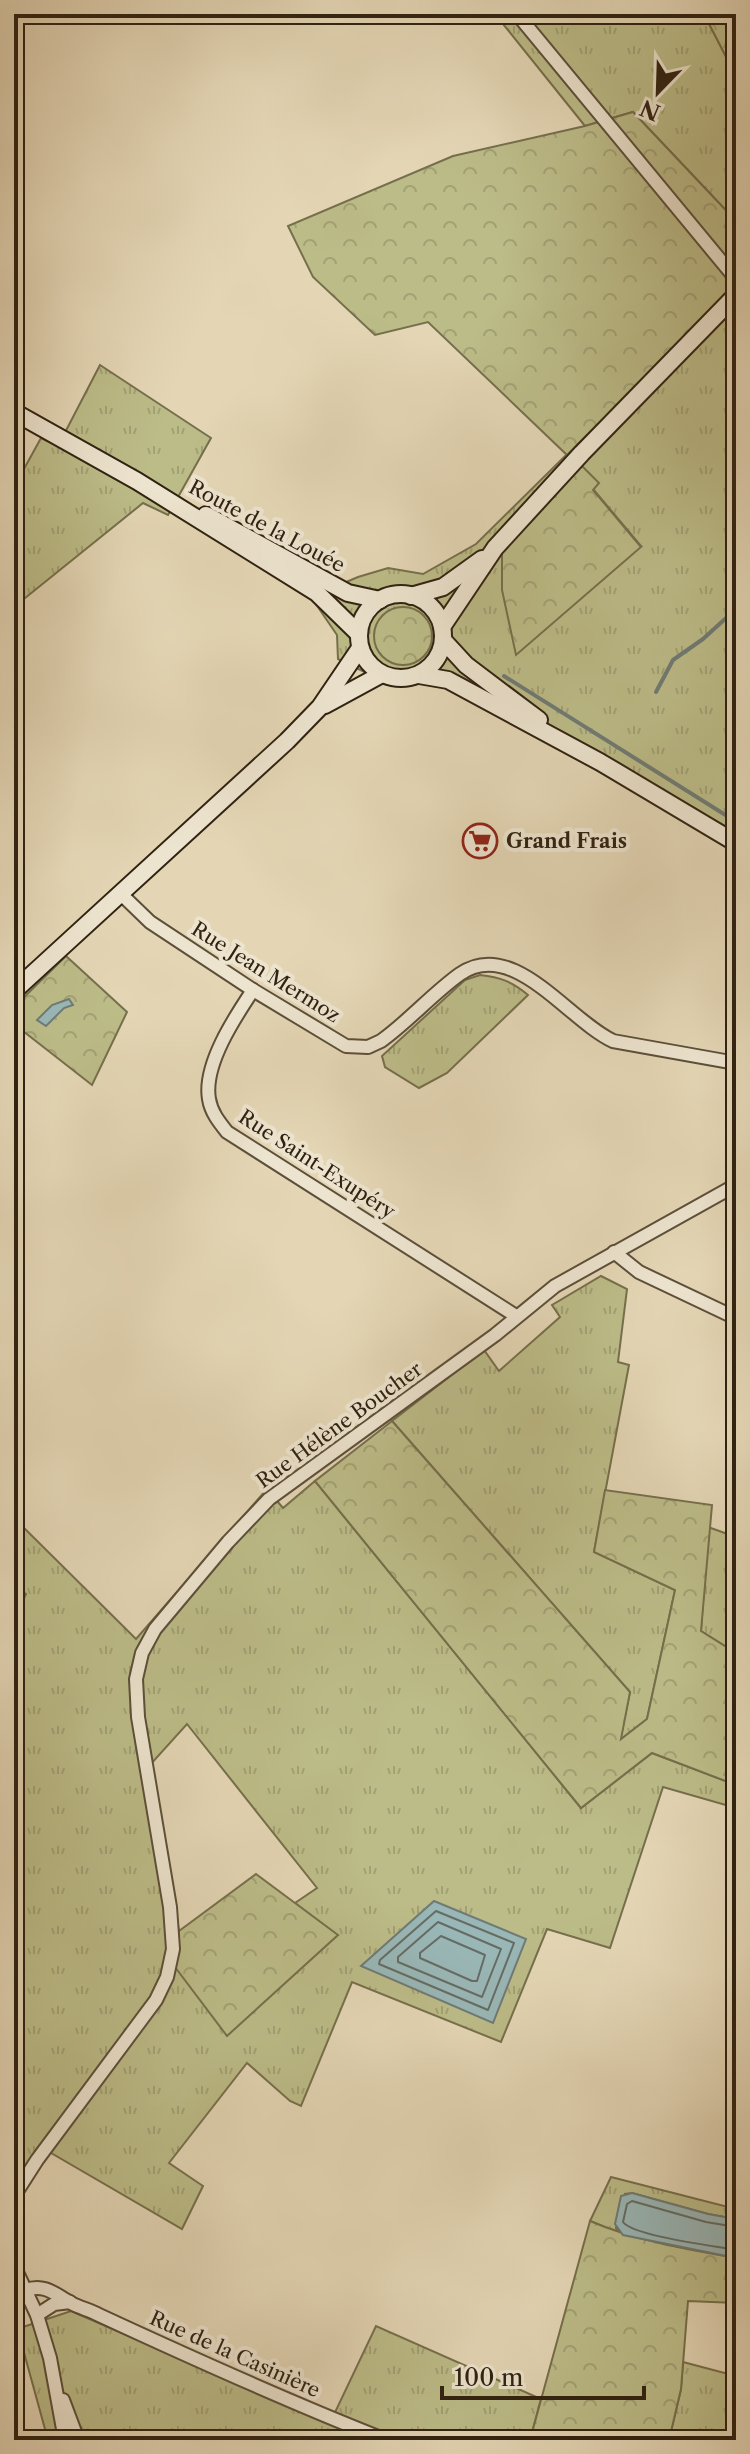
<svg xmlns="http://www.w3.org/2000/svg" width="750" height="2454" font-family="'Libre Caslon Text',serif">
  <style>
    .grass { fill: url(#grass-tufts); stroke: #766f4c; stroke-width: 2; fill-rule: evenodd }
    .forest { fill: url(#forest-crowns); stroke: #766f4c; stroke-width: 2 }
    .water { fill: #99b7b7; stroke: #6f7b75; stroke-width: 2 }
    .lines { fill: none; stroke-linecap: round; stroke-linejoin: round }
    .shore { stroke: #646c64; stroke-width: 2 }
    .stream { stroke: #6f7b75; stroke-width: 4 }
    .street-casing { stroke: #5c4f3a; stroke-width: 16 }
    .secondary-casing { stroke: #2f2211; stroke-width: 20 }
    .street { stroke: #ede4cf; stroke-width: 12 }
    .secondary { stroke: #ede4cf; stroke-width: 16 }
    .labels { text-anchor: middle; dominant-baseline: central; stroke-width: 8; stroke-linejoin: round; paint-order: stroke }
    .street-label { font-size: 20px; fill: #2f2211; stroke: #ede4cf }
    .poi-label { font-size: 20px; font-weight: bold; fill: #2f2211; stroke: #ede4cf; text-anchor: start }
  </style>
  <defs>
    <pattern id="grass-tufts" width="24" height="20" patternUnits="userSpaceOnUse" patternTransform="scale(2)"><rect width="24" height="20" fill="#bcbc88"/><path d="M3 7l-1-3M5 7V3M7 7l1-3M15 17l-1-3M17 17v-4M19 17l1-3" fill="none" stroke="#a2a174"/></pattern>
    <pattern id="forest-crowns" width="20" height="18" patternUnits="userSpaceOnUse" patternTransform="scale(2)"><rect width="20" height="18" fill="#bcbc88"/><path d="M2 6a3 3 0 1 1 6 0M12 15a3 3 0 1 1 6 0" fill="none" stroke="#a2a174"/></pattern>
  </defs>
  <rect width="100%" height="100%" fill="#e4d6b5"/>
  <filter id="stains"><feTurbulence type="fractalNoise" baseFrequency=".0025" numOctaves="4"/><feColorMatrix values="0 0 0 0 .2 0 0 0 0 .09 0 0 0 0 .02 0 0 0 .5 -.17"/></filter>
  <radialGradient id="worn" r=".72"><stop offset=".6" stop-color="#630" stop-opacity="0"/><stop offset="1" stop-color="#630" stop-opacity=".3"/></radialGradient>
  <!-- grass -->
  <g class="grass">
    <path d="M495,14H704L736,76V221L633,112L585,126Z"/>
    <path d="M727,296L736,302V829L723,844L443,680L391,685L338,659L337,635L311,597L358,577L388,568L423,574L476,544ZM582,466L593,489L641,546H502Z"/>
    <path d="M100,365L211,438L168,515L143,503L14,607V487L41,438L58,446Z"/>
    <path d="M480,975C500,977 513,982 528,995L447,1073L419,1088L385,1067L382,1056L465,980Z"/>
    <path d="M601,1276L627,1289L618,1362L629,1365L594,1552L675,1590L647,1719L620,1740L630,1692L392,1421L484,1350L499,1371L560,1317L552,1305Z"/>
    <path d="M315,1481L581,1808L652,1753L736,1785V1808L663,1787L610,1948L547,1929L501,2042L352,1982L301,2106L290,2101L247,2063L169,2163L203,2186L182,2229L39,2146L14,2183V1618L26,1594L14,1585V1518L136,1639L267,1489L283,1508ZM187,1724L317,1888L295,1903L337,1935L175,1967L179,1931L149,1766Z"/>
    <path d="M708,1527L736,1537V1653L701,1631Z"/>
    <path d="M611,2177L736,2209V2219L708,2214L632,2193L625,2194L616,2228L623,2235L590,2221Z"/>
    <path d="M71,2311L330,2423L376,2326L541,2399L530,2440H48L23,2349L14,2341V2330Z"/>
    <path d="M683,2362L736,2376V2440H669L681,2389Z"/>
  </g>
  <!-- forest -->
  <g class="forest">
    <path d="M704,14H736V76Z"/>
    <path d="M633,112L736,221V302L727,296L567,455L428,322L375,335L313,277L288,226L453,156L585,126Z"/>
    <path d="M582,466L599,483L593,490L641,547L516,655L502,590V546Z"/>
    <circle cx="403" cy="636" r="29"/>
    <path d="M66,956L127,1012L92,1085L14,1024V1007Z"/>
    <path d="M392,1421L630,1692L621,1739L647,1719L675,1590L594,1552L605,1490L712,1505L701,1631L736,1653V1785L652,1753L581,1808L315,1481Z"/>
    <path d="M256,1874L338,1935L227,2036L175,1967L179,1931Z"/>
    <path d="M590,2221C637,2241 686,2249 736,2258V2303L688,2301L681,2389L669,2440H530Z"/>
  </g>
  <!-- water -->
  <g class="water">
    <path d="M69,999L73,1005L64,1008L46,1026L37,1020L52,1005Z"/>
    <path d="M736,1689V1746L730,1741L727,1718L731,1692Z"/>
    <path d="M434,1901L526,1939L493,2023L361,1966Z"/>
    <path d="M632,2193L708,2214L736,2219V2258L623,2235L615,2224L621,2196Z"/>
  </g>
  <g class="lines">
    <!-- shore -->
    <g class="shore">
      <path d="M436,1911L514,1943L488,2010L379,1964L380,1960Z"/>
      <path d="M438,1922L501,1949L482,1997L398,1962V1957Z"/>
      <path d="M441,1936L485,1955L477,1981H472L420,1958V1953Z"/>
      <path d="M736,2227L706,2222L632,2201L627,2204L623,2222C633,2236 715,2246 736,2250"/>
    </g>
    <!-- stream -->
    <g class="stream">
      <path d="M504,676L735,821"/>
      <path d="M656,692L673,660L703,639L736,609"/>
    </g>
    <!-- street casing -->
    <g class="street-casing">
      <g id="street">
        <path d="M517,14L736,279"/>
        <path d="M120,893L150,922L253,990L346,1046L368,1047L381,1041C409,1021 432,994 460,974C513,937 568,1020 613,1041L736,1063"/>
        <path d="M253,990C235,1017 203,1065 209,1099C211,1112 219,1122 227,1132L516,1316"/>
        <path d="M614,1252L639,1272L736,1318"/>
        <path d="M14,2196L37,2160L156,2000L167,1977L173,1949L170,1907L138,1717L136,1679L142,1653L155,1629L228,1542L269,1499L495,1335L555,1286L736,1185"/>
        <path d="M14,2266L37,2315L50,2358L65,2440"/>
        <path d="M26,2290C45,2283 56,2295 71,2303C80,2308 90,2310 99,2315C194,2359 289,2402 386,2440"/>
        <path d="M37,2315L54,2304L70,2302"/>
        <path d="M63,2400L78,2440"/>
      </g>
    </g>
    <!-- secondary casing -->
    <g class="secondary-casing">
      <g id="secondary">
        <path d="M14,412L137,481L317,593L359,634"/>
        <path d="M206,515L348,593L380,600"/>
        <circle cx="401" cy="636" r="42"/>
        <path d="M411,596L443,587L482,559"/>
        <path d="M442,627L495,548L582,453L736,295"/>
        <path d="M443,640L466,665L539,720"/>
        <path d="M419,675L448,680L600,762L736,843"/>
        <path d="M325,705L382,674"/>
        <path d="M14,991L287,741L320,707L360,648"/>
      </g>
    </g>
    <!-- street -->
    <use href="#street" class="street"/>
    <!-- secondary -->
    <use href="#secondary" class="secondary"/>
  </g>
  <!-- icons -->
  <defs>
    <g id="supermarket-ring" transform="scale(1.8)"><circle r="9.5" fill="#ede4cf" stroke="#8f2418" stroke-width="1.5"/><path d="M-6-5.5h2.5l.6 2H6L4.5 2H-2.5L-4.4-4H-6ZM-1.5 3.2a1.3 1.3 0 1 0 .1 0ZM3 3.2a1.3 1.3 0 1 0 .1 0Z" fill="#8f2418"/></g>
  </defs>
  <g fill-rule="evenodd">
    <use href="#supermarket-ring" x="480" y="841"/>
  </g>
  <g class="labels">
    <!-- street labels -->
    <g class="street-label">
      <text transform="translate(267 526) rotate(28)">Route de la Louée</text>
      <text transform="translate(266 972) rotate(32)">Rue Jean Mermoz</text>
      <text transform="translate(317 1164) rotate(33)">Rue Saint-Exupéry</text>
      <text transform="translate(339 1425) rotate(-36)">Rue Hélène Boucher</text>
      <text transform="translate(235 2354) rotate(24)">Rue de la Casinière</text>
    </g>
    <!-- poi labels -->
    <g class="poi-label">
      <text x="506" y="841">Grand Frais</text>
    </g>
  </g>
  <!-- margin -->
  <rect width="750" height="2454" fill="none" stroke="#e4d6b5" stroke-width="48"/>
  <rect x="16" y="16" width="718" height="2422" fill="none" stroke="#2f2211" stroke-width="4"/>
  <rect x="24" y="24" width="702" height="2406" fill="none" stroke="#2f2211" stroke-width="2"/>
  <!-- north arrow -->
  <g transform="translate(658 92) rotate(203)" stroke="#ede4cf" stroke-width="6" paint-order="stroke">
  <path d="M0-6L14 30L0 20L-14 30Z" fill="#2f2211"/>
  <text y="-12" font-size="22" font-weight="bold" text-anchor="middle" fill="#2f2211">N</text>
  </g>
  <!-- scale -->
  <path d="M442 2386v12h202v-12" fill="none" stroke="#2f2211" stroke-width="4"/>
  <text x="454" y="2386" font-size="24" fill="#2f2211" stroke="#ede4cf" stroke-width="6" paint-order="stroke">100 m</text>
  <rect width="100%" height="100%" filter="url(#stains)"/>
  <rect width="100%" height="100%" fill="url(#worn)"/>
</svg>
